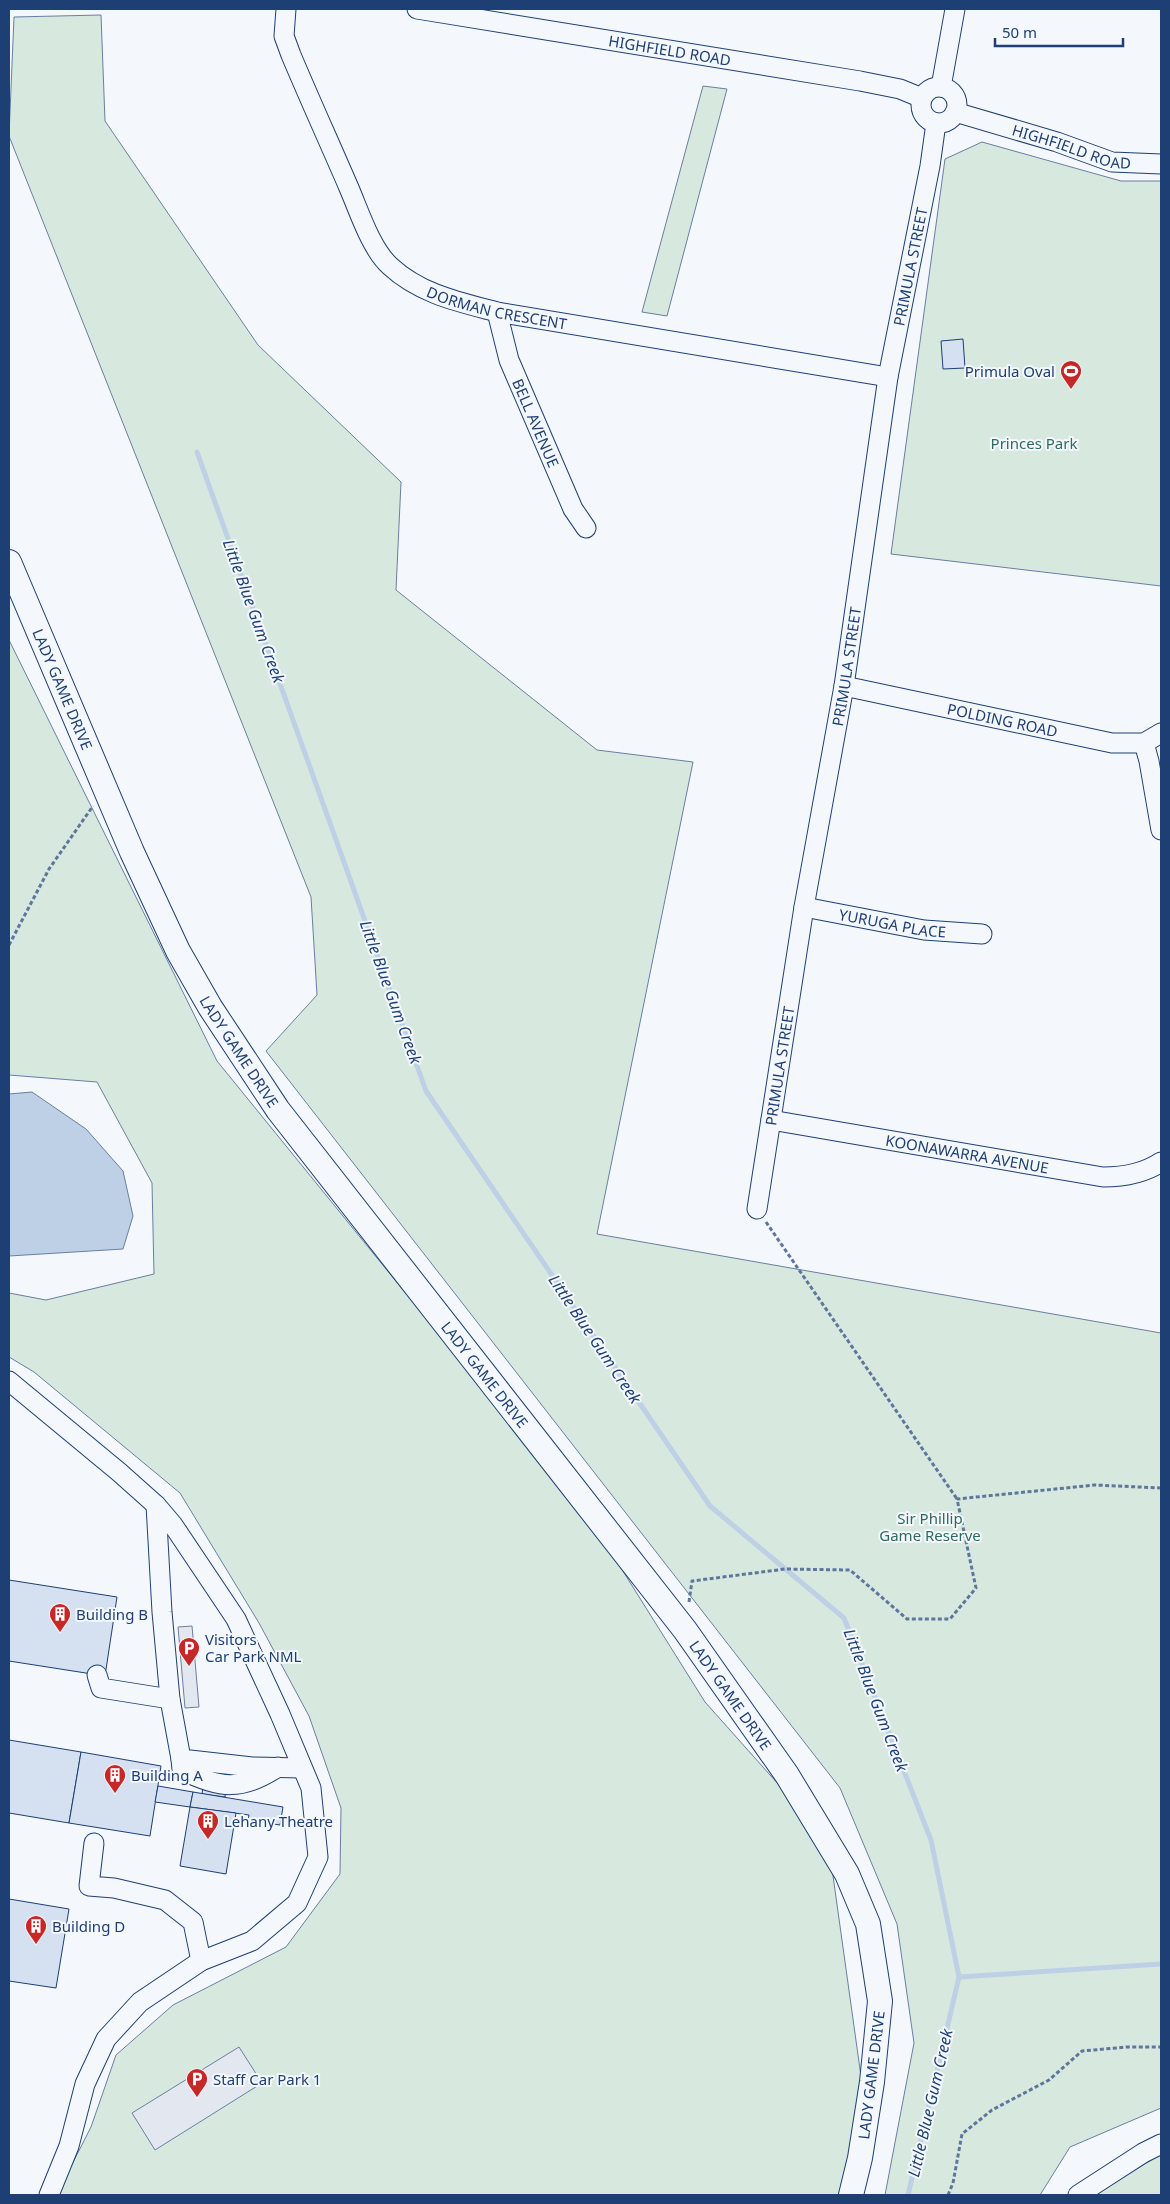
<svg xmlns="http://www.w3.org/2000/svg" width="1170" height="2204" font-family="'Noto Sans',sans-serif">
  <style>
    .green { fill: #d7e8df; stroke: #687fa3 }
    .parking { fill: #e3e8f0; stroke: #687fa3 }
    .water { fill: #bed0e5; stroke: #687fa3 }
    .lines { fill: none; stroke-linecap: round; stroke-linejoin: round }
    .stream { stroke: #bed0e5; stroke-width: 5 }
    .building { fill: #d5e0f0; stroke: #1d3f73 }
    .minor-casing { stroke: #1d3f73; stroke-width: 21 }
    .major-casing { stroke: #1d3f73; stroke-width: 26 }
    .path { stroke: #5e769c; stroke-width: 3; stroke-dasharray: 4 2.5; stroke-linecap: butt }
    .minor { stroke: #f4f7fb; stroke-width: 19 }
    .major { stroke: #f4f7fb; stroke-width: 24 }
    .labels { text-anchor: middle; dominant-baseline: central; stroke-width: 4; stroke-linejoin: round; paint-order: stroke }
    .street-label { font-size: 15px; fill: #1d3f73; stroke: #f4f7fb }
    .poi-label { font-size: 15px; fill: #1d3f73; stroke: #f4f7fb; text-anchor: start }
    .park-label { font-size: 15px; fill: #2c6c60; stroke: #f4f7fb }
    .water-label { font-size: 16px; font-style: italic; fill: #1d3f73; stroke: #f4f7fb }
  </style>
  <rect width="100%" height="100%" fill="#f4f7fb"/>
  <!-- green -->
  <g class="green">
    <path d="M101,15L105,121L258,345L401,482L396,590L597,750L693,762L597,1234L1161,1333V2108L1070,2147L1040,2195H885L914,2043L897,1924L840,1788L266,1051L317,995L311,897L9,136L14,17Z"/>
    <path d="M703,86L727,89L667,316L642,312Z"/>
    <path d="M982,142L1121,181H1161V586L891,554L945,159Z"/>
    <path d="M9,640L217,1061L594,1525L705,1702L828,1840L865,2105L841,2195H53L61,2186L91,2127L116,2055L173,2005L286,1947L340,1874L341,1808L309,1716L259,1623L180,1493L34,1372L9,1357V1293L46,1300L154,1274L152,1183L97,1082L9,1075Z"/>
    <path d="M1161,2154V2195H1095Z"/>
  </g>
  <!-- parking -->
  <g class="parking">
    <path d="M192,1626L199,1707L185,1708L178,1627Z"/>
    <path d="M239,2047L262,2083L155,2150L132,2113Z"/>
  </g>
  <!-- water -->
  <path class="water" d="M32,1092L86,1129L123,1171L133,1216L123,1249L9,1256V1094Z"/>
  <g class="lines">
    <!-- stream -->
    <g class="stream">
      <path d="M197,452L426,1091L710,1506L844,1618L931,1840L959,1977L908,2195"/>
      <path d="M959,1977L1161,1964"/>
    </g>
  </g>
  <!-- building -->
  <g class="building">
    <path d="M963,339L965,368L943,369L941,341Z"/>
    <path d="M9,1580L117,1597L105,1676L9,1661Z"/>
    <path d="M9,1740L81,1752L69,1823L9,1813Z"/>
    <path d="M81,1752L161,1766L150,1836L69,1823Z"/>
    <path d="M205,1770L228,1774L225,1797L202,1794Z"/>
    <path d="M158,1786L193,1792L190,1807L155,1802Z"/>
    <path d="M193,1792L283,1807L280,1825L248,1820L249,1815L190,1807Z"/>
    <path d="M190,1807L236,1813L226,1874L180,1866Z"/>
    <path d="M9,1899L69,1909L56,1988L9,1981Z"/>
  </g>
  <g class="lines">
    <!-- minor casing -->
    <g class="minor-casing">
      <g id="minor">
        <path id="s1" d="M286,9L284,36L291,55C310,100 330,144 349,188C359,211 371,249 390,266C420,294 459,302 497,312L888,377"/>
        <path id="s2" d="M417,9L860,81L900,89L922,98"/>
        <circle cx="939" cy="105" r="18"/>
        <path d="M941,87L955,9"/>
        <path id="s3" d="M955,112L1057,142L1112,162L1161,164"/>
        <path id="s4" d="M497,312L509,360L573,509L586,528"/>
        <path id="s5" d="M844,686L1112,743H1144L1161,733"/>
        <path d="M1144,743L1149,761L1161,830"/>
        <path id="s6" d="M804,907L924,930L982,934"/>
        <path id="s7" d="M771,1120L1103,1177C1124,1177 1143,1174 1161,1162"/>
        <path id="s8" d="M757,1209L804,907L844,686L888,377L930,166L936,123"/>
        <path d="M9,1381L119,1472L156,1505L173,1525L236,1619L280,1714L311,1788L318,1857L297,1903L252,1941L201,1961L140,2002L106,2039L85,2084L69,2146L49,2195"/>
        <path d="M156,1505L162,1612L170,1699L181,1759L252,1767L302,1768"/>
        <path d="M97,1675L101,1688L170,1699"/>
        <path d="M181,1759L182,1770C220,1789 242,1791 278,1767"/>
        <path d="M94,1843L89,1886L114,1888L165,1900L193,1922L201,1961"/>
        <path d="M1078,2195L1143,2153L1161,2144"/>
      </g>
    </g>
    <!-- major casing -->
    <g class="major-casing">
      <g id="major">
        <path id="s9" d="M9,562L132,852L178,951L210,1007L278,1110L685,1630L787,1775L847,1874L868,1924L880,2001L872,2082L860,2158L851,2195"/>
      </g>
    </g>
    <!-- path -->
    <g class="path">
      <path d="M9,945L49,869L93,806"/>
      <path d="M766,1222L957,1499"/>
      <path d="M689,1602L692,1581L785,1569L850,1570L907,1619H950L976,1588L957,1499L1095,1485L1161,1488"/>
      <path d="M948,2195L953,2183L962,2134L992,2110L1049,2080L1082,2051L1127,2047H1161"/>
    </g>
    <!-- minor -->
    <use href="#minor" class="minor"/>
    <!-- major -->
    <use href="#major" class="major"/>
  </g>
  <!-- icons -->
  <defs>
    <g id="stadium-pin" transform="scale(1.125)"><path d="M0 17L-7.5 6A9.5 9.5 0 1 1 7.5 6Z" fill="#c62828" stroke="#f4f7fb"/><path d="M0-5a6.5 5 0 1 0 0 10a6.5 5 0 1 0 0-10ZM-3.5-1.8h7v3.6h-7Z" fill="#fff"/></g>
    <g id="building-pin" transform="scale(1.125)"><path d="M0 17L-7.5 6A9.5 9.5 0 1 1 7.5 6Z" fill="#c62828" stroke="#f4f7fb"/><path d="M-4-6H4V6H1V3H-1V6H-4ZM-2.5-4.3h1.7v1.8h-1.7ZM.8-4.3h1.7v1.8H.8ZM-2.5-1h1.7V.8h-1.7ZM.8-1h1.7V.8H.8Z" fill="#fff"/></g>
    <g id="parking-pin" transform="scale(1.125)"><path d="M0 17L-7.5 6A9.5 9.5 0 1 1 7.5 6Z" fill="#c62828" stroke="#f4f7fb"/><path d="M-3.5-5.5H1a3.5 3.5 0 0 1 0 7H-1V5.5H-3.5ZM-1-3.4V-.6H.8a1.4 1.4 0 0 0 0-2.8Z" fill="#fff"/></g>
  </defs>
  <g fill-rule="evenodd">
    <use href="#stadium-pin" x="1071" y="371"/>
    <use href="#building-pin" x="60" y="1614"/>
    <use href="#parking-pin" x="189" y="1648"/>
    <use href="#building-pin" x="115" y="1775"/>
    <use href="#building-pin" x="208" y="1821"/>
    <use href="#building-pin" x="36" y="1926"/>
    <use href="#parking-pin" x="197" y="2079"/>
  </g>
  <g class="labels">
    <!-- street labels -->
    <g class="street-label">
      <text stroke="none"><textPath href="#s2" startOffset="256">HIGHFIELD ROAD</textPath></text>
      <text stroke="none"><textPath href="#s3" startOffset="122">HIGHFIELD ROAD</textPath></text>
      <text stroke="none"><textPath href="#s8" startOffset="955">PRIMULA STREET</textPath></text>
      <text stroke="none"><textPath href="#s1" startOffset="398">DORMAN CRESCENT</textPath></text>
      <text stroke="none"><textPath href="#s4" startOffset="118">BELL AVENUE</textPath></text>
      <text stroke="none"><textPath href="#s8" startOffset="550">PRIMULA STREET</textPath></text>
      <text stroke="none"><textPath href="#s9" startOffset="138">LADY GAME DRIVE</textPath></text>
      <text stroke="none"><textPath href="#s5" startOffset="162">POLDING ROAD</textPath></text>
      <text stroke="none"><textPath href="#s6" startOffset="90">YURUGA PLACE</textPath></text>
      <text stroke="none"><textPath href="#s9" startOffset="542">LADY GAME DRIVE</textPath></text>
      <text stroke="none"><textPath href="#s8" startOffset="145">PRIMULA STREET</textPath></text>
      <text stroke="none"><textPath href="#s7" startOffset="199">KOONAWARRA AVENUE</textPath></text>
      <text stroke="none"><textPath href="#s9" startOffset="948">LADY GAME DRIVE</textPath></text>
      <text stroke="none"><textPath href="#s9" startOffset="1352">LADY GAME DRIVE</textPath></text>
      <text transform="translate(871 2075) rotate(-83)">LADY GAME DRIVE</text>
    </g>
    <!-- poi labels -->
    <g class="poi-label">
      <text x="1055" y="371" text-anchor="end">Primula Oval</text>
      <text x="76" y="1614">Building B</text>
      <text x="205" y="1639">Visitors<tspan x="205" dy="17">Car Park NML</tspan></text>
      <text x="131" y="1775">Building A</text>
      <text x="224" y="1821">Lehany Theatre</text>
      <text x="52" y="1926">Building D</text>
      <text x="213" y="2079">Staff Car Park 1</text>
    </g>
    <!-- park labels -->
    <g class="park-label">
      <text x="1034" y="443">Princes Park</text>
      <text x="930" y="1518">Sir Phillip<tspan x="930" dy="17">Game Reserve</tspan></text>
    </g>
    <!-- water labels -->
    <g class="water-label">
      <text transform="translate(254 611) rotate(70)">Little Blue Gum Creek</text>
      <text transform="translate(391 992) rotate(70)">Little Blue Gum Creek</text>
      <text transform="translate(595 1339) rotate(56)">Little Blue Gum Creek</text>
      <text transform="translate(876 1700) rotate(69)">Little Blue Gum Creek</text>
      <text transform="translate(930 2103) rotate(-77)">Little Blue Gum Creek</text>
    </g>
  </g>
  <!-- border -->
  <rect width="1170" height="2204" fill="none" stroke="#1d3f73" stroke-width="20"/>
  <!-- scale -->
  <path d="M995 38v8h128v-8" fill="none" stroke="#1d3f73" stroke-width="2.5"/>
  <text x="1002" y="38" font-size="15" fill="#1d3f73" stroke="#f4f7fb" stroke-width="4" paint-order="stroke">50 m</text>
</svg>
